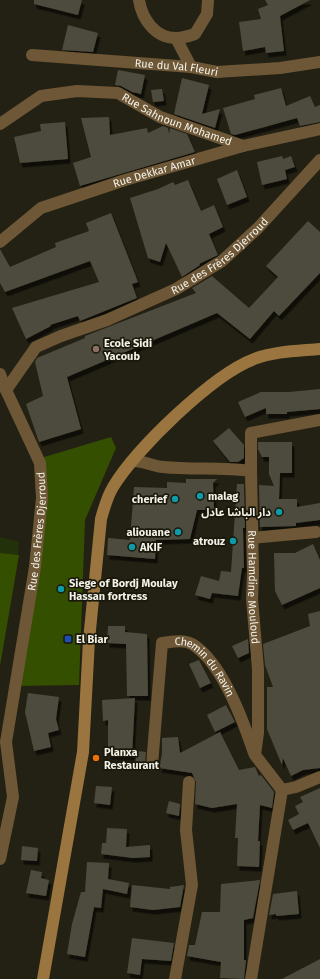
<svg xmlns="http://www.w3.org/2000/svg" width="320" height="979" font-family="'Fira Sans','Noto Sans Arabic',sans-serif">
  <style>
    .green { fill: #22310a }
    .forest { fill: #354f01 }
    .building { fill: #4d4b3c; filter: url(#shadow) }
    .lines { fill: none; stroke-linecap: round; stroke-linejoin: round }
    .street { stroke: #6e5736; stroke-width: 12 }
    .secondary { stroke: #9b753f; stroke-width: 12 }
    .education-dot { fill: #8d6e63; stroke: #1a180a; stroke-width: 1.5 }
    .culture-dot { fill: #0f9aa8; stroke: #1a180a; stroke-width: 1.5 }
    .transit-dot { fill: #1a4fb4; stroke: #1a180a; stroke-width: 1.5 }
    .food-dot { fill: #e8710a; stroke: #1a180a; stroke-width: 1.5 }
    .labels { text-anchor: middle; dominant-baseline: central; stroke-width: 3.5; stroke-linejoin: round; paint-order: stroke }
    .street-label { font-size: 11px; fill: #f3f2e9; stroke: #1a180a }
    .poi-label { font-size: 11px; font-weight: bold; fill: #f3f2e9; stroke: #1a180a; text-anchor: start }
  </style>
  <defs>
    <filter id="shadow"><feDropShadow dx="2.5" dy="4.5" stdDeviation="0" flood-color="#0009"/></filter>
  </defs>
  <rect width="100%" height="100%" fill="#232113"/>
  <!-- green -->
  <path class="green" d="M0,537L19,542L18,555L0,553Z"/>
  <!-- forest -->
  <g class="forest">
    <path d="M111,437L116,448L85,520L79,685L17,686L41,458Z"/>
    <path d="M0,553L19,555L0,666Z"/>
  </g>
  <!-- building -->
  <g class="building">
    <path d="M34,0H82L78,15L34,4Z"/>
    <path d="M265,0H310L280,16L284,51L266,53L265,47L243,51L239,22L261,19L258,9L268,5Z"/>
    <path d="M68,25L98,33L93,52L62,50Z"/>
    <path d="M118,70L145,75L141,94L132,92L121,86L115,85Z"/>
    <path d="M182,78L209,85L202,114L220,109L215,128L174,114Z"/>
    <path d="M281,88L286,106L310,96L315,107L320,105V122L300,126L297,118L235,135L231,134L223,108L255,99L254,95Z"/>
    <path d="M162,89L164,101L153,102L151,90Z"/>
    <path d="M109,117L110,135L147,128L148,133L163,126L168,128L169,134L170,128L187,134L195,152L80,186L73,163L91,157L81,118Z"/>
    <path d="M65,122L68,159L20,163L14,137L41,131L40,124Z"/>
    <path d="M282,156L283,159L291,156L295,167L285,170L287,179L262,185L257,162Z"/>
    <path d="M237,170L247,197L227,205L217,179Z"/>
    <path d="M188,180L201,211L214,205L223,227L209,234L218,255L199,264L200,265L182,277L166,243L160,262L148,258L130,198L158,189L173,182L175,185Z"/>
    <path d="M111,213L138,282L132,284L137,298L80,321L78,316L50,325L51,326L26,339L12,308L99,282L90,261L5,292L0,283V249L10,267L56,247L55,243L89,231L86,223Z"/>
    <path d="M308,221L320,232V273L279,316L274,311L250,339L217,313L67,377L81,429L39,442L26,404L43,396L35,362L37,358L85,338V336L196,293L192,288L212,276L249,308L278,277L266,266Z"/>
    <path d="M320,389V409L287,412V414H266V408L245,417L238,402L261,392H289Z"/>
    <path d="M229,428L244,445V458L238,462H230L213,441Z"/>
    <path d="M258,442H292V473H280L279,499H297V507L320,503V520L296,523V526L260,527L259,485L274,486L269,474V457H262L258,449Z"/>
    <path d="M186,479H217L213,483L214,510H197L190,539L156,540L155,559L107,555L108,538L130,540L134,487L167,488V482L186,483Z"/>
    <path d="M237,484H244L245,528H243L244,568H242L238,596L212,593L210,599L195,595L201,576L219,581L221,571L231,572Z"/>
    <path d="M313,544L320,560V588L282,605L275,591L274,553H295Z"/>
    <path d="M320,611V768L303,770L291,776L283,758L282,765L267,729V687H273L265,665L263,644L310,626L308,614Z"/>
    <path d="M108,626H125V632L147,634L148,696H127L126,644L107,643Z"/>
    <path d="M248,639L249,653L238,658L232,646Z"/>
    <path d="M199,660L211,683L200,688L189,664Z"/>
    <path d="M28,693L59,697L56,719L59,730L48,733L51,747L34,751L25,712Z"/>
    <path d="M135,698L132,756L108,755V720L103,721L102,700Z"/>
    <path d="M226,705L235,722L215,732L207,715Z"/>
    <path d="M220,732L239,770L255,767L259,776L261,775L274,792L272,808L260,805L258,841H260L259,867L237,866L238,838H235L237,804L212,808L195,804L196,782L192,773L159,768L162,754V738L178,737L180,753Z"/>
    <path d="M137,751L146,752L145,765L135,764Z"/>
    <path d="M96,786L112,787L110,805L94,803Z"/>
    <path d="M320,788V848L308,823L293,830L288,820L299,814L295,806L303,802L300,797Z"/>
    <path d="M169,801L180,804L179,816L166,813Z"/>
    <path d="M107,828L127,829L126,847L150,845V857L133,858L101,854L102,843H106Z"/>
    <path d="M22,846L38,848L37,861L21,860Z"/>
    <path d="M87,862L109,863L108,879L129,883L127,894L103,889L101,908L94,907L85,957L67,954L72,924L81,892H85Z"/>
    <path d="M31,870L42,872L41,878L49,880L46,896L26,893Z"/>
    <path d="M260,880L253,918L244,920V960H246L244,979L220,978L221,962L187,956L189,945H195L202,912H220L221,884Z"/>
    <path d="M132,885L170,889V887L184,885L180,907L153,910L130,907Z"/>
    <path d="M297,891L299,914L276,916V914L269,915L273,894Z"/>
    <path d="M132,938L174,943L171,961L142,959L140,975L127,973Z"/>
    <path d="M320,959V979H282Z"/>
  </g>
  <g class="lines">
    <!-- street -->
    <g class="street">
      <path d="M139,0C142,19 155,38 176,38C182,38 189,36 195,34L207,14L208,0"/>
      <path d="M176,38L191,67"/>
      <path id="s1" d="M32,55L191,67L217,72L280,68L320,62"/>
      <path id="s2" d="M0,124L41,96L77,91L118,93L160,117L243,146"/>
      <path id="s3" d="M0,242L41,208L125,180L243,146L320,129"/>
      <path d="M0,374L6,390"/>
      <path id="s4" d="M132,461C142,460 152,466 163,467C192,470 221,467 251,471L253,573L252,599L258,669V733L255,755L282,790"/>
      <path d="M251,471V433L320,420"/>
      <path d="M252,538L316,532"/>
      <path id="s5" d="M152,765L162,643C172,642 182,639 192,644C222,662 243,720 254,753"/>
      <path d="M282,790L296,787L320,777"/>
      <path id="s6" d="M0,859L13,797L6,742L35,567L42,498L40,463L6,390L36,347L61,336L107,320L176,289L222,261L258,228L320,160"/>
      <path d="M175,979L192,885L186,830L189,782"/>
      <path d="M251,979L282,790"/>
    </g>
    <!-- secondary -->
    <path class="secondary" d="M43,979L83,752L89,640L101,519C104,508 107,497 113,487C136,449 212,375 254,359C275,351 298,351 320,349"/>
  </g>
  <!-- markers -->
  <circle class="education-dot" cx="96" cy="349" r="4"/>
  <g class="culture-dot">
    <circle cx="200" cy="496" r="4"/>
    <circle cx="175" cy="499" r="4"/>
    <circle cx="279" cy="512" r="4"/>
    <circle cx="178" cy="532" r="4"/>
    <circle cx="233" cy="541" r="4"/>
    <circle cx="132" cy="547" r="4"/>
    <circle cx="61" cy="589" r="4"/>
  </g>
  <rect class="transit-dot" x="64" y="635" width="8" height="8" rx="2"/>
  <circle class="food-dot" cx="96" cy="758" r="4"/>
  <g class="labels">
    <!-- street labels -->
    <g class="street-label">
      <text stroke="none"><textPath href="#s1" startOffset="145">Rue du Val Fleuri</textPath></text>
      <text stroke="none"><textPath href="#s2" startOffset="192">Rue Sahnoun Mohamed</textPath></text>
      <text stroke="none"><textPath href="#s3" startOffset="172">Rue Dekkar Amar</textPath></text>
      <text stroke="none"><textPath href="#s6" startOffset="740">Rue des Frères Djerroud</textPath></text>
      <text stroke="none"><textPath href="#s6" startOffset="332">Rue des Frères Djerroud</textPath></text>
      <text stroke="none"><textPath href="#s4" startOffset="236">Rue Hamdine Mouloud</textPath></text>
      <text stroke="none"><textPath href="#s5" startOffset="177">Chemin du Ravin</textPath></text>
    </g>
    <!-- poi labels -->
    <g class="poi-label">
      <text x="104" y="343">Ecole Sidi<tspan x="104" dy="13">Yacoub</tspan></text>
      <text x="208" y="496">malag</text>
      <text x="167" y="499" text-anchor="end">cherief</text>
      <text x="271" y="512" text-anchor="end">دار الباشا عادل</text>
      <text x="170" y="532" text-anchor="end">aliouane</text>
      <text x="225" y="541" text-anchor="end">atrouz</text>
      <text x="140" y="547">AKIF</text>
      <text x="69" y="583">Siege of Bordj Moulay<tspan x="69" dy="13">Hassan fortress</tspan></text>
      <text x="76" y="639">El Biar</text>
      <text x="104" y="752">Planxa<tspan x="104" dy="13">Restaurant</tspan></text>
    </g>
  </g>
</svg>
